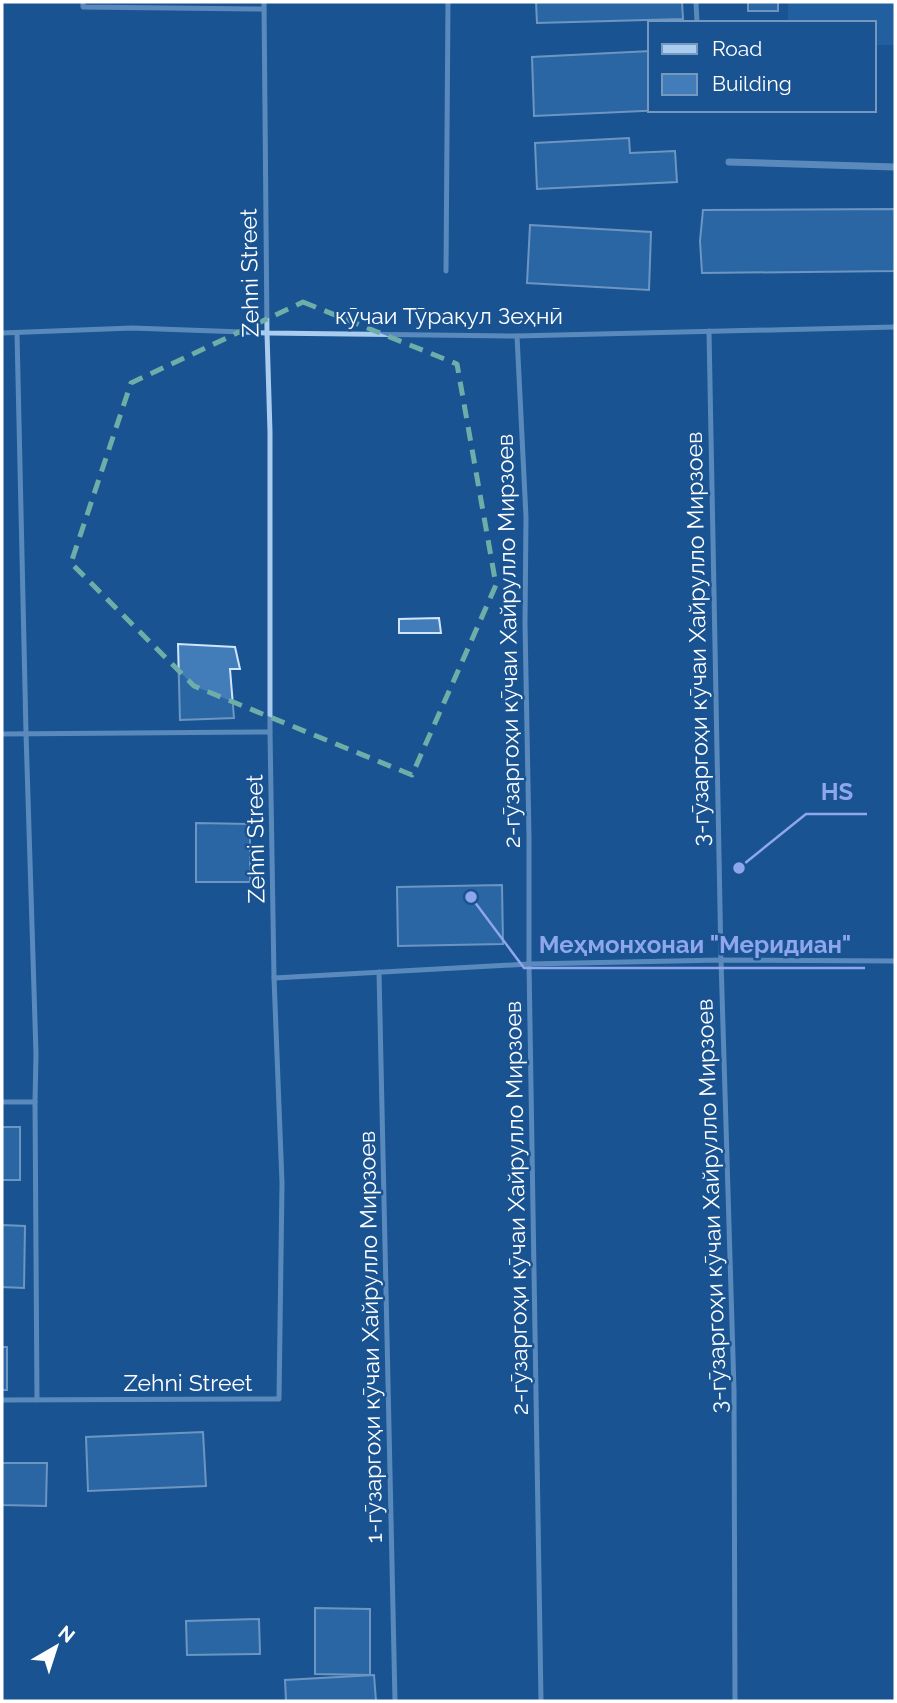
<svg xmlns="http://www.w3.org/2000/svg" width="897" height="1703" font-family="Raleway,sans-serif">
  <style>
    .green { fill: #2c6eb1 }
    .building { fill: #427dba; stroke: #d0e5fb; stroke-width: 2 }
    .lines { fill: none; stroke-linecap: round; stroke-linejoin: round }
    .lane { stroke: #a9ccef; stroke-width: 5 }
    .street { stroke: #a9ccef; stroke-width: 7 }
    .marked { fill: none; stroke: #6fada8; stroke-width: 5; stroke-dasharray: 14 9; stroke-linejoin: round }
    .labels { text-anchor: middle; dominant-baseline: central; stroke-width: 5; stroke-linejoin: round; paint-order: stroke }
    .street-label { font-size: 23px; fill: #fff; stroke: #195392 }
    .leader { fill: none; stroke: #8ea6ec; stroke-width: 2.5 }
    .callout-dot { fill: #8ea6ec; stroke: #195392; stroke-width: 2.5 }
    .callout-label { font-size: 24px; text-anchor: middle; font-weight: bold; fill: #8ea6ec; stroke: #195392; stroke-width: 5; stroke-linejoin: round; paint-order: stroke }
  </style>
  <rect width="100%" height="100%" fill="#195392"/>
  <!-- green -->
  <path class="green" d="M788,2H895V45H874V23H788Z"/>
  <!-- building -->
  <g class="building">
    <path d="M536,2H682L683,19L537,23Z"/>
    <rect x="748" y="2" width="30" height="9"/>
    <path d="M650,51V110H665L534,116L532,57Z"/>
    <path d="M629,138L630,153L675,151L677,182L537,189L535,143Z"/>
    <path d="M895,209V271L702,273L700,241L703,210Z"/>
    <path d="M530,225L651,232L649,290L527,283Z"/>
    <path d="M439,618L441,633H399V619Z"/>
    <path d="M178,644L235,647L240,669H230L234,718L180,720Z"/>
    <path d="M196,823L250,824V882H196Z"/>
    <path d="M502,885L503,944L398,946L397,887Z"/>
    <rect x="2" y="1127" width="18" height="53"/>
    <path d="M2,1225L25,1226L24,1288L2,1287Z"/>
    <rect x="2" y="1347" width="5" height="43"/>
    <path d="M203,1432L206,1486L88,1491L86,1437Z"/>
    <path d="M2,1463H47L46,1506L2,1505Z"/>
    <path d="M315,1608L370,1609V1675L315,1674Z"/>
    <path d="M259,1619L260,1654L187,1655L186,1621Z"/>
    <path d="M374,1675L376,1701H286L285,1680Z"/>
  </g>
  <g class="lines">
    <!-- lane -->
    <g class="lane">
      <path d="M83,2V7L264,9"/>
      <path d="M696,2L697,23"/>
      <path d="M446,271L448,2"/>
      <path d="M709,331L721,960L734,1390L735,1701"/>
      <path d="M2,333L132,328L267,333L517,336L895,327"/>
      <path d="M17,333L26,733L36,1054L35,1102L37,1400"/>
      <path d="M517,336L526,517L525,623L529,837V964L541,1701"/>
      <path d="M2,734L270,732"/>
      <path d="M379,972L395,1701"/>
      <path d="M274,978L529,964L721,960L895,961"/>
      <path d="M2,1102H35"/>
      <path d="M2,1400L279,1399L282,1183L274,978L270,732V432L267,333L264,2"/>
    </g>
    <!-- street -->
    <path class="street" d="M729,162L895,167"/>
  </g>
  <!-- marked area -->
  <path d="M0 0H897V1703H0ZM303,302L457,364L496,585L412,775L194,686L71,563L131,383Z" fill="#195392" fill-opacity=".55" fill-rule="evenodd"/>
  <path class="marked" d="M303,302L457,364L496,585L412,775L194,686L71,563L131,383Z"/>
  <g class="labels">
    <!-- street labels -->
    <g class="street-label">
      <text transform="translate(249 273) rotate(-91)">Zehni Street</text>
      <text x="449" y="315">кӯчаи Тӯрақул Зеҳнӣ</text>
      <text transform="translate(697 639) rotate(-91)">3-гӯзаргоҳи кӯчаи Хайрулло Мирзоев</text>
      <text transform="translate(508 641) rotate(-91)">2-гӯзаргоҳи кӯчаи Хайрулло Мирзоев</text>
      <text transform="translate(255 839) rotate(-91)">Zehni Street</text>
      <text transform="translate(711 1206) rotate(-92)">3-гӯзаргоҳи кӯчаи Хайрулло Мирзоев</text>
      <text transform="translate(516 1208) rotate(-91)">2-гӯзаргоҳи кӯчаи Хайрулло Мирзоев</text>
      <text transform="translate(370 1337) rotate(-91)">1-гӯзаргоҳи кӯчаи Хайрулло Мирзоев</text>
      <text x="188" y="1382">Zehni Street</text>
    </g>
  </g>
  <!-- callouts -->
  <path class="leader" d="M739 868L806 814H867M471 897L524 968H865"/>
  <g class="callout-dot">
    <circle cx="739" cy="868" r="7"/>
    <circle cx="471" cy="897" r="7"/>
  </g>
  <g class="callout-label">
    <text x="837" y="800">HS</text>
    <text x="695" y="953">Меҳмонхонаи "Меридиан"</text>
  </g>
  <!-- border -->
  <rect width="897" height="1703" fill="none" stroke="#ffffff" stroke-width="7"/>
  <!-- legend -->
  <rect x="648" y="21" width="228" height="91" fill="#195392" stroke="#7598be" stroke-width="2"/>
  <rect x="662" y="44" width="35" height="10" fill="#a9ccef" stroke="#7598be" stroke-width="2"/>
  <text x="712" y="56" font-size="21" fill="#ffffff">Road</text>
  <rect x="662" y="74" width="35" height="21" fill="#427dba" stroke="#7598be" stroke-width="2"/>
  <text x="712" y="91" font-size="21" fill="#ffffff">Building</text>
  <!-- north arrow -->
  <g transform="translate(56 1647) rotate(39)" stroke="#195392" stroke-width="5" paint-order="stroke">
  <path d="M0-5L12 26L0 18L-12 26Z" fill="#ffffff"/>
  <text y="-10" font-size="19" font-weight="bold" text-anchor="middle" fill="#ffffff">N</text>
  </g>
</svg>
